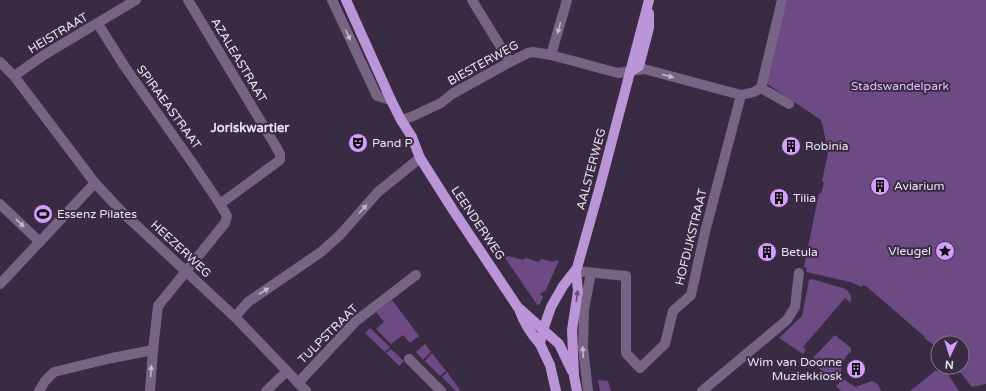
<svg xmlns="http://www.w3.org/2000/svg" width="986" height="391" font-family="'Varela Round',sans-serif">
  <style>
    .green { fill: #6d4a84 }
    .lines { fill: none; stroke-linecap: round; stroke-linejoin: round }
    .minor { stroke: #776485; stroke-width: 10 }
    .major { stroke: #bc94d8; stroke-width: 10 }
    .oneway { fill: #c2b7cc }
    .oneway2 { fill: #675077 }
    .labels { text-anchor: middle; dominant-baseline: central; stroke-width: 4; stroke-linejoin: round; paint-order: stroke }
    .street-label { font-size: 12px; fill: #ebe3f2; stroke: #392b43 }
    .park-label { font-size: 12px; fill: #e3bffd; stroke: #392b43 }
    .poi-label { font-size: 12px; fill: #ebe3f2; stroke: #392b43; text-anchor: start }
    .neighbourhood-label { font-size: 13px; font-weight: bold; fill: #ebe3f2; stroke: #392b43 }
  </style>
  <rect width="100%" height="100%" fill="#392b43"/>
  <!-- green -->
  <g class="green">
    <path d="M787,0H986V384L972,387L956,367H962V343H938V348L924,338L925,337L866,286L863,285L862,287L850,282L806,272L807,268L804,267L819,193L821,194L824,183L822,181L828,153L827,145L821,120L766,83Z"/>
    <path d="M508,256L523,260L526,258L538,262L542,259L553,262L559,260L546,290L540,294L543,297L540,304L537,305L536,303L505,258Z"/>
    <path d="M812,279L846,289L851,296V303L845,298L803,347L806,350L803,354L779,338L802,316L809,280Z"/>
    <path d="M392,300L419,336L410,343L403,335L391,344L376,329L384,322L376,312Z"/>
    <path d="M370,328L390,347L385,352L365,333Z"/>
    <path d="M835,335L851,348V352C843,357 841,366 841,375L833,382L811,360Z"/>
    <path d="M425,344L431,352L423,360L416,352Z"/>
    <path d="M391,349L404,361L399,366L386,353Z"/>
    <path d="M432,353L446,371L440,376L425,361Z"/>
    <path d="M945,370L959,391H910L935,371Z"/>
    <path d="M447,372L460,390L459,391H456L442,377Z"/>
    <path d="M843,379L855,387L872,381L878,384L881,391H841L836,386Z"/>
    <path d="M598,380L608,381L611,391H600Z"/>
  </g>
  <g class="lines">
    <!-- minor -->
    <g class="minor">
      <path d="M332,0L377,96L391,100"/>
      <path d="M472,0L510,62"/>
      <path d="M98,24L125,67L191,161L220,204"/>
      <path d="M551,55L567,0"/>
      <path d="M0,62L14,76L95,183L122,212L235,317L306,391"/>
      <path d="M14,76L44,55L136,0"/>
      <path d="M761,88L782,0"/>
      <path d="M761,88L789,104"/>
      <path d="M401,120L411,117L441,103L452,94L510,62L528,53L533,52L551,55L618,73L644,69L741,95L754,92L761,88"/>
      <path d="M0,204L40,242"/>
      <path d="M576,271L626,276V353L640,368L665,344L673,311L691,295L705,232L741,95"/>
      <path d="M0,284L95,183"/>
      <path d="M235,317L248,302L321,252L340,235L378,192L420,158"/>
      <path d="M409,359L441,391"/>
      <path d="M298,383L356,321L416,275"/>
      <path d="M39,391L45,381L54,372L112,358L153,350"/>
      <path d="M150,391L153,350L158,306L225,223L227,216L220,204L280,160V154L275,145L188,0"/>
      <path d="M266,391L287,371"/>
      <path d="M588,391L583,348L584,309L591,273"/>
      <path d="M702,391L787,320L795,307L799,273"/>
    </g>
    <!-- major -->
    <g class="major">
      <path d="M346,0L391,100L401,120L412,137L420,158L453,210L519,309C524,323 530,333 540,344"/>
      <path d="M630,72L639,66L649,28V13"/>
      <path d="M576,271L578,291L572,330L574,376L577,391"/>
      <path d="M520,309L559,344L572,371"/>
      <path d="M556,391L550,365L540,344L543,330L551,307L563,286L577,268L599,190L649,0"/>
    </g>
  </g>
  <!-- one-way arrows -->
  <defs><path id="oneway-solid" d="M-6-.8H1V-3.2L6.5 0L1 3.2V.8H-6Z"/></defs>
  <g class="oneway">
    <use href="#oneway-solid" transform="translate(559 28) rotate(106)"/>
    <use href="#oneway-solid" transform="translate(348 35) rotate(66)"/>
    <use href="#oneway-solid" transform="translate(668 76) rotate(15)"/>
    <use href="#oneway-solid" transform="translate(363 209) rotate(-48)"/>
    <use href="#oneway-solid" transform="translate(20 223) rotate(43)"/>
    <use href="#oneway-solid" transform="translate(264 291) rotate(-33)"/>
    <use href="#oneway-solid" transform="translate(583 352) rotate(-93)"/>
    <use href="#oneway-solid" transform="translate(151 371) rotate(-86)"/>
  </g>
  <use class="oneway2" href="#oneway-solid" transform="translate(577 296) rotate(-83)"/>
  <!-- icons -->
  <defs>
    <g id="theatre-disc" transform="scale(1)"><circle r="9.5" fill="#d49cfb" stroke="#392b43"/><path d="M-5-5.5Q0-4 5-5.5V0Q5 5 0 6Q-5 5-5 0ZM-3.3-2.5H-1v1.5H-3.3ZM1-2.5H3.3v1.5H1ZM-2.8 1Q0 5.5 2.8 1Z" fill="#111"/></g>
    <g id="building-disc" transform="scale(1)"><circle r="9.5" fill="#d49cfb" stroke="#392b43"/><path d="M-4-6H4V6H1V3H-1V6H-4ZM-2.5-4.3h1.7v1.8h-1.7ZM.8-4.3h1.7v1.8H.8ZM-2.5-1h1.7V.8h-1.7ZM.8-1h1.7V.8H.8Z" fill="#111"/></g>
    <g id="stadium-disc" transform="scale(1)"><circle r="9.5" fill="#d49cfb" stroke="#392b43"/><path d="M0-5a6.5 5 0 1 0 0 10a6.5 5 0 1 0 0-10ZM-3.5-1.8h7v3.6h-7Z" fill="#111"/></g>
    <g id="sight-disc" transform="scale(1)"><circle r="9.5" fill="#d49cfb" stroke="#392b43"/><path d="M0-6L1.8-2.2L6-1.7L2.9 1.2L3.7 5.4L0 3.3L-3.7 5.4L-2.9 1.2L-6-1.7L-1.8-2.2Z" fill="#111"/></g>
  </defs>
  <g fill-rule="evenodd">
    <use href="#theatre-disc" x="358" y="143"/>
    <use href="#building-disc" x="791" y="146"/>
    <use href="#building-disc" x="880" y="186"/>
    <use href="#building-disc" x="779" y="198"/>
    <use href="#stadium-disc" x="43" y="214"/>
    <use href="#sight-disc" x="945" y="251"/>
    <use href="#building-disc" x="767" y="252"/>
    <use href="#building-disc" x="856" y="369"/>
  </g>
  <g class="labels">
    <!-- street labels -->
    <g class="street-label">
      <text transform="translate(58 33) rotate(-31)">HEISTRAAT</text>
      <text transform="translate(239 60) rotate(59)">AZALEASTRAAT</text>
      <text transform="translate(483 63) rotate(-29)">BIESTERWEG</text>
      <text transform="translate(169 107) rotate(54)">SPIRAEASTRAAT</text>
      <text transform="translate(591 169) rotate(-75)">AALSTERWEG</text>
      <text transform="translate(478 223) rotate(56)">LEENDERWEG</text>
      <text transform="translate(691 237) rotate(-76)">HOFDIJKSTRAAT</text>
      <text transform="translate(181 249) rotate(43)">HEEZERWEG</text>
      <text transform="translate(328 334) rotate(-45)">TULPSTRAAT</text>
    </g>
    <!-- park labels -->
    <g class="park-label">
      <text x="900" y="86">Stadswandelpark</text>
    </g>
    <!-- poi labels -->
    <g class="poi-label">
      <text x="372" y="143">Pand P</text>
      <text x="805" y="146">Robinia</text>
      <text x="894" y="186">Aviarium</text>
      <text x="793" y="198">Tilia</text>
      <text x="57" y="214">Essenz Pilates</text>
      <text x="931" y="251" text-anchor="end">Vleugel</text>
      <text x="781" y="252">Betula</text>
      <text x="842" y="362" text-anchor="end">Wim van Doorne<tspan x="842" dy="14">Muziekkiosk</tspan></text>
    </g>
    <!-- neighbourhood labels -->
    <g class="neighbourhood-label">
      <text x="250" y="128">Joriskwartier</text>
    </g>
  </g>
  <!-- north arrow -->
  <g transform="translate(950 355) rotate(184)"><circle r="19" fill="#392b43" stroke="#807589"/>
  <path d="M0-3L7 15L0 10L-7 15Z" fill="#d49cfb"/>
  <text y="-6" font-size="11" font-weight="bold" text-anchor="middle" fill="#ebe3f2">N</text>
  </g>
</svg>
